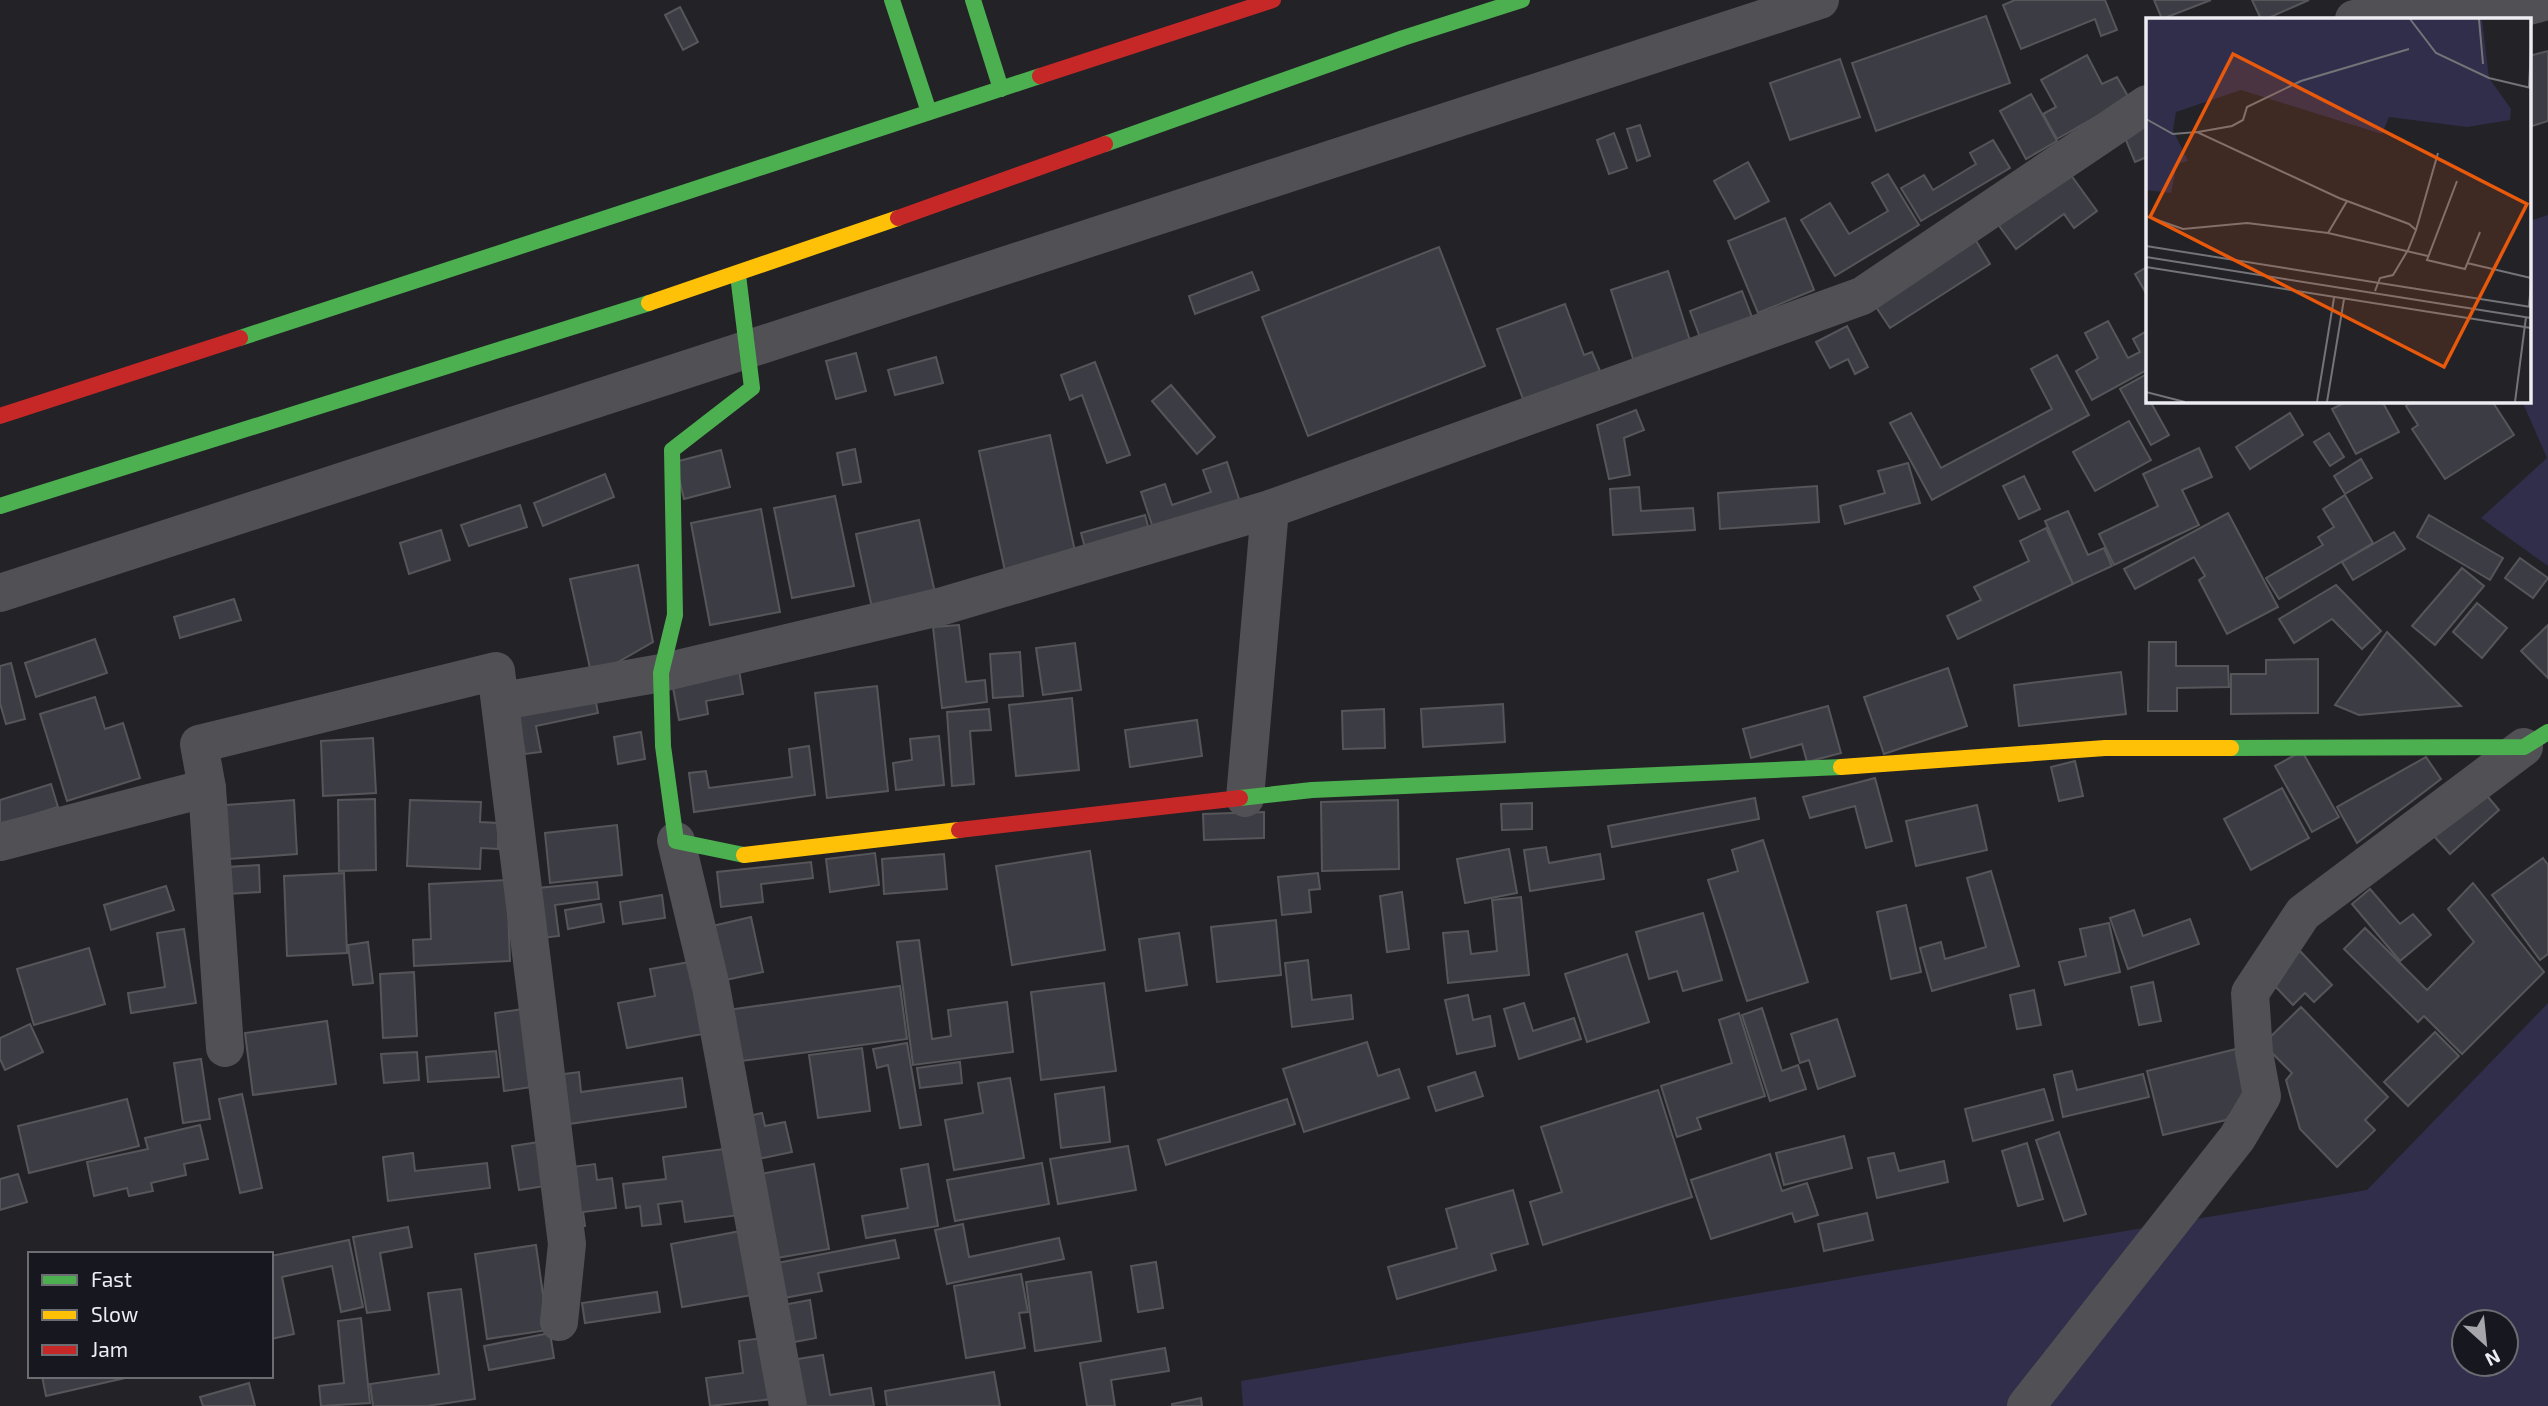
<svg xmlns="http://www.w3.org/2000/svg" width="2548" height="1406" font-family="'Exo 2',sans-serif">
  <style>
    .green { fill: #302e4a; fill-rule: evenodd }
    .building { fill: #3c3c45; stroke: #56565a; stroke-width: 2 }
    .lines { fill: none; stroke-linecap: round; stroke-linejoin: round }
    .street { stroke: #515155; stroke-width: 38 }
    .fast { stroke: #4caf50; stroke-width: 16 }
    .slow { stroke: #ffc107; stroke-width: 16 }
    .jam { stroke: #c62828; stroke-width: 16 }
    .inset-road { fill: none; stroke: #737378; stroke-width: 2 }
    .view { fill: #e8590c; fill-opacity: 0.15; stroke: #e8590c; stroke-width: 3.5 }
    .inset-edge { fill: none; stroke: #ececf2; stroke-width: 3.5 }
  </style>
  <rect width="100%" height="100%" fill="#222227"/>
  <!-- green -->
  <g class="green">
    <path d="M2548,215V566L2481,518L2547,458L2522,401H2529V221Z"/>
    <path d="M2548,1003V1406H1243L1241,1381L2367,1190ZM2464,1322H2506V1364H2464Z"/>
  </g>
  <!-- building -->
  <g class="building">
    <path d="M2015,0H2105L2117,30L2101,36L2095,19L2021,49L2003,5Z"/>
    <path d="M2154,0H2211L2162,19Z"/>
    <path d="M2252,0H2309L2266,19H2261Z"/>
    <path d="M680,7L698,42L683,50L665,15Z"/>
    <path d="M1986,16L2010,83L1876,131L1852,63Z"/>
    <path d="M2548,51V121L2529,127V56Z"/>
    <path d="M2087,55L2102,84L2117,77L2129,98L2057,139L2043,114L2056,107L2041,80Z"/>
    <path d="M1840,59L1860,117L1790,140L1770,83Z"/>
    <path d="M2031,94L2057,141L2026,159L2000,111Z"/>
    <path d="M2147,123V157L2135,162L2123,133Z"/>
    <path d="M1640,125L1650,156L1637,161L1627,129Z"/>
    <path d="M1614,133L1627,168L1609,174L1597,140Z"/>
    <path d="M1993,140L2010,168L1921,221L1901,188L1924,175L1933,190L1976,164L1970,153Z"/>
    <path d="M1748,162L1769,201L1735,219L1714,181Z"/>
    <path d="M2068,171L2097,211L2074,228L2064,214L2016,249L1997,223Z"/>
    <path d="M1888,174L1919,225L1835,276L1801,220L1830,203L1849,234L1888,211L1872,183Z"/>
    <path d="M1785,218L1814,290L1758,313L1728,241Z"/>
    <path d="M1975,239L1990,264L1890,328L1874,304Z"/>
    <path d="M1439,247L1485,366L1308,436L1262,317Z"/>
    <path d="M2147,267V295L2135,274Z"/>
    <path d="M1668,271L1693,350L1636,368L1611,290Z"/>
    <path d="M1252,272L1259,290L1195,314L1189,296Z"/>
    <path d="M1742,291L1755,325L1703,345L1690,311Z"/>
    <path d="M1565,304L1584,355L1592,352L1600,371L1523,399L1497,329Z"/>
    <path d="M2108,321L2128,358L2140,352L2133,339L2147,331V370L2092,400L2076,371L2098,358L2085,333Z"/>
    <path d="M1847,326L1868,367L1855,374L1848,359L1830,368L1816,342Z"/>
    <path d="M856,353L866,391L836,399L826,361Z"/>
    <path d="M2057,355L2089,415L1932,500L1890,423L1911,413L1941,468L2052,409L2031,369Z"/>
    <path d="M936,357L943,383L895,395L888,370Z"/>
    <path d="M1095,362L1130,455L1107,463L1082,395L1070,400L1061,375Z"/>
    <path d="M2147,374V401H2150L2169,435L2151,445L2120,389Z"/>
    <path d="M1171,385L1215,437L1197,454L1152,401Z"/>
    <path d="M2348,401H2382L2399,432L2356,454L2332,409Z"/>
    <path d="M2414,401H2492L2514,435L2445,479L2412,429L2418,425L2406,406Z"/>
    <path d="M1636,410L1644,430L1624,438L1630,475L1609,479L1597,425Z"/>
    <path d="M2290,413L2303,435L2250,469L2236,447Z"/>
    <path d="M2129,421L2151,460L2095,491L2073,452Z"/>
    <path d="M2329,433L2344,457L2330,466L2314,442Z"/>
    <path d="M1050,435L1076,556L1005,571L979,451Z"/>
    <path d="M2199,448L2212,477L2182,490L2199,525L2114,565L2099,534L2158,506L2143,474Z"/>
    <path d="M855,449L861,482L843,485L837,453Z"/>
    <path d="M721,450L730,487L684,499L675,462Z"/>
    <path d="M2361,459L2372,478L2345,494L2334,476Z"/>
    <path d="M1227,462L1242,508L1156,537L1141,492L1165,484L1172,505L1211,492L1203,470Z"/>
    <path d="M1908,463L1920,503L1845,524L1840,506L1885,493L1878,471Z"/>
    <path d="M605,474L614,497L543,526L534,503Z"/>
    <path d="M2024,476L2040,509L2019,519L2003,486Z"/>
    <path d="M1817,486L1819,522L1720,529L1718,493Z"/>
    <path d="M1639,487L1641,511L1693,508L1695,530L1613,535L1610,489Z"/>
    <path d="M2345,495L2373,543L2279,599L2266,578L2323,545L2318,537L2334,527L2323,509Z"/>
    <path d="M835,496L854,586L792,598L774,508Z"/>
    <path d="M520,505L527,527L469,546L461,525Z"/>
    <path d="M761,509L780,612L710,625L691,523Z"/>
    <path d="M2068,511L2088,555L2104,548L2112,566L2073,584L2045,521Z"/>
    <path d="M2228,513L2278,607L2227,634L2199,580L2205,576L2194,557L2135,589L2124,569Z"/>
    <path d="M1145,515L1151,537L1087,555L1081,533Z"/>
    <path d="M2429,515L2503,558L2490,580L2417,537Z"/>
    <path d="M919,520L937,602L874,617L856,534Z"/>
    <path d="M2046,528L2073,584L1958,639L1947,616L1981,600L1974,587L2029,561L2020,541Z"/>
    <path d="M441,530L450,560L409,574L400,543Z"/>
    <path d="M2394,532L2405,549L2353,580L2342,562Z"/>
    <path d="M2520,558L2548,578L2533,598L2505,578Z"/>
    <path d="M638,565L653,642L592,677L570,579Z"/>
    <path d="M2462,568L2484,586L2435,645L2412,626Z"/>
    <path d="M2336,585L2381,631L2362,649L2332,619L2294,643L2279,619Z"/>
    <path d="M234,599L241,620L180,638L174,617Z"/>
    <path d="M2477,603L2507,628L2482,658L2453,632Z"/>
    <path d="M959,625L966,682L985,680L987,702L942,708L933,627Z"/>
    <path d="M2548,625V678L2521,651Z"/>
    <path d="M2387,632L2461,706L2359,715L2335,705Z"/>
    <path d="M95,639L107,673L36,697L25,663Z"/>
    <path d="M2149,642H2176V666H2228L2229,687L2177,688V711H2148Z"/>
    <path d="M1075,643L1081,690L1043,695L1036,648Z"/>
    <path d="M1020,652L1023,696L993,698L990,654Z"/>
    <path d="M2318,659V713L2231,714V674H2266V660Z"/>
    <path d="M11,663L25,719L6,724L0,703V666Z"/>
    <path d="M1948,668L1967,726L1884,754L1864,697Z"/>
    <path d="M739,670L743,694L706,701L708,714L679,720L672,682Z"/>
    <path d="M2121,672L2126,714L2019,726L2014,685Z"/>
    <path d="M877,686L888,791L827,798L815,693Z"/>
    <path d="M594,692L598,713L536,726L541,752L525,754L516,709Z"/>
    <path d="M95,697L105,729L123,723L140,778L67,801L40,714Z"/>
    <path d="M1072,698L1079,770L1016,776L1009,705Z"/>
    <path d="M1503,704L1505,742L1423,747L1421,709Z"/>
    <path d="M1828,706L1841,753L1807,762L1802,744L1751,758L1743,729Z"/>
    <path d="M989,709L991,730L970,731L974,784L952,786L947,712Z"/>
    <path d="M1384,709L1385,748L1343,749L1342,711Z"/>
    <path d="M1197,720L1202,756L1130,767L1125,730Z"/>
    <path d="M641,732L645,759L618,764L614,737Z"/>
    <path d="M939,736L944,785L896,790L893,763L912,760L910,739Z"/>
    <path d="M373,738L376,793L323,796L321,741Z"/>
    <path d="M809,746L815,795L694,812L689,773L706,771L709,788L792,777L789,749Z"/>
    <path d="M2302,751L2339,817L2312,832L2275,766Z"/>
    <path d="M2426,757L2441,779L2357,843L2337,807Z"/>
    <path d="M2075,761L2083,796L2059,801L2051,767Z"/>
    <path d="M1875,778L1892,841L1866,848L1855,806L1810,818L1803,797Z"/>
    <path d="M51,784L58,807L0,825V800Z"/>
    <path d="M2282,788L2309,838L2251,870L2224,819Z"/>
    <path d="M2483,791L2499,810L2450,854L2433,835Z"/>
    <path d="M1755,798L1759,819L1612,847L1608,826Z"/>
    <path d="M375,799L376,870L339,871L338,800Z"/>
    <path d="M294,800L297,854L229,859L226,805Z"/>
    <path d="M410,800L481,802L480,822L499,823L498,849L481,848L480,869L407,866Z"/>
    <path d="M1398,800L1399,869L1322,871L1321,802Z"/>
    <path d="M1532,803V829L1502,830L1501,804Z"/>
    <path d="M1977,805L1987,850L1916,866L1906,821Z"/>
    <path d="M1264,812V838L1204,840L1203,814Z"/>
    <path d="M617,825L622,875L550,883L545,833Z"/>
    <path d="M1763,840L1808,982L1747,1001L1708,880L1738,871L1732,850Z"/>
    <path d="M1546,847L1549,863L1600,854L1604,879L1530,891L1524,850Z"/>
    <path d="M1509,849L1517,893L1465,903L1457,859Z"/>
    <path d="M1090,851L1105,950L1012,965L996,866Z"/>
    <path d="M875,853L879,885L830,892L826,859Z"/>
    <path d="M944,854L947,889L884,894L882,859Z"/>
    <path d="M2543,858L2548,865V954L2540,960L2492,895Z"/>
    <path d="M811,862L813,878L761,884L763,902L721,907L717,872Z"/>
    <path d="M259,865L260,892L228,894L226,867Z"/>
    <path d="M1991,871L2019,966L1932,991L1920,948L1941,942L1945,959L1986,947L1967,878Z"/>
    <path d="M344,873L347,953L287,956L284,876Z"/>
    <path d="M1318,873L1320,889L1309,890L1311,912L1282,915L1278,877Z"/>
    <path d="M507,880L510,961L414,966L413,940L431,939L429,884Z"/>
    <path d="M597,882L599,899L555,905L559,936L543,938L538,888Z"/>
    <path d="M2473,883L2544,972L2462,1054L2424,1016L2418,1022L2344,949L2365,928L2427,990L2474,942L2448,909Z"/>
    <path d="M166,886L174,910L111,930L104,905Z"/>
    <path d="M2370,889L2400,924L2413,914L2431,935L2400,961L2352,904Z"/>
    <path d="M1402,892L1409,949L1387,952L1380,896Z"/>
    <path d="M662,895L665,918L623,924L620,902Z"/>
    <path d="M1521,897L1529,975L1448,983L1443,933L1468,931L1471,954L1497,951L1492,900Z"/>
    <path d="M601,904L604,922L568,929L565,910Z"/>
    <path d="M1906,905L1921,972L1891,979L1877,912Z"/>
    <path d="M2134,910L2143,936L2190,919L2199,944L2128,969L2110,918Z"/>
    <path d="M1703,913L1722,980L1683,991L1677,971L1649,979L1636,932Z"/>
    <path d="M751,917L763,972L721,981L708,927Z"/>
    <path d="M1276,920L1281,975L1217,982L1211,927Z"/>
    <path d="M2109,923L2120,972L2065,985L2059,962L2086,956L2080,929Z"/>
    <path d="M184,929L196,1003L131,1013L128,993L165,987L157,933Z"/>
    <path d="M1179,933L1187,985L1146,991L1139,939Z"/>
    <path d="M919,940L932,1039L951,1036L948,1010L1007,1002L1013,1052L913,1065L897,942Z"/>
    <path d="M368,942L373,983L353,985L348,945Z"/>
    <path d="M89,948L105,1004L34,1025L17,969Z"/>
    <path d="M2300,951L2332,985L2314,1002L2305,993L2293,1005L2270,981Z"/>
    <path d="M1627,954L1649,1022L1587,1042L1565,974Z"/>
    <path d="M1308,960L1312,1000L1351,995L1353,1019L1292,1027L1285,963Z"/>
    <path d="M695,961L708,1033L627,1048L618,1003L655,996L650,969Z"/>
    <path d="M414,972L417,1036L383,1038L380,974Z"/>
    <path d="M2153,982L2161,1021L2139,1025L2131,987Z"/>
    <path d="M1104,983L1116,1071L1041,1080L1031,992Z"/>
    <path d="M900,986L907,1039L734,1062L727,1010Z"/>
    <path d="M2034,990L2041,1025L2017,1029L2010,995Z"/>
    <path d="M1468,995L1473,1020L1490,1016L1495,1046L1457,1054L1445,1000Z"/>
    <path d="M1524,1003L1533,1031L1574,1018L1581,1039L1519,1059L1504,1009Z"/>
    <path d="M2301,1007L2388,1097L2365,1120L2375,1130L2337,1167L2300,1129L2286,1080L2292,1073L2263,1044Z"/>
    <path d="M1762,1008L1782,1071L1798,1065L1806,1089L1770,1101L1742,1015Z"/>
    <path d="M523,1009L532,1087L504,1091L495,1013Z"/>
    <path d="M1739,1013L1765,1096L1697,1118L1701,1129L1677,1137L1661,1086L1732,1063L1719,1020Z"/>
    <path d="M1837,1019L1855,1076L1818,1089L1809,1060L1800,1063L1791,1034Z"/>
    <path d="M327,1021L336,1084L253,1095L245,1033Z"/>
    <path d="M30,1024L43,1052L5,1070L0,1059V1038Z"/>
    <path d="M2435,1032L2459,1056L2408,1106L2384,1082Z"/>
    <path d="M1367,1042L1378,1076L1399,1069L1409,1098L1304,1132L1283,1069Z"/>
    <path d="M907,1043L921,1125L900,1128L888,1065L877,1068L873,1049Z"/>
    <path d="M862,1048L870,1111L818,1118L809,1055Z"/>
    <path d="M2236,1049L2247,1096L2226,1120L2163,1135L2147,1071Z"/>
    <path d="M496,1051L499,1077L428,1082L426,1057Z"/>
    <path d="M417,1052L419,1080L384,1083L381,1054Z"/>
    <path d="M201,1059L210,1119L183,1123L174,1063Z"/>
    <path d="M960,1062L962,1083L920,1088L917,1068Z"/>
    <path d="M2072,1071L2077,1090L2143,1074L2149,1097L2063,1117L2054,1075Z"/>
    <path d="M579,1072L581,1092L682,1078L686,1107L562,1125L555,1075Z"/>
    <path d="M1475,1072L1483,1096L1436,1111L1428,1087Z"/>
    <path d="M1010,1078L1024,1158L954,1170L945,1120L983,1113L978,1083Z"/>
    <path d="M1104,1087L1110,1142L1061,1148L1055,1094Z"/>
    <path d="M2044,1089L2053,1120L1973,1141L1965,1109Z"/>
    <path d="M1658,1090L1692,1197L1543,1245L1530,1202L1562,1192L1541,1127Z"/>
    <path d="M242,1094L262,1188L240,1193L219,1099Z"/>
    <path d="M127,1099L139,1146L29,1173L18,1126Z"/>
    <path d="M1287,1099L1295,1124L1166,1165L1158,1140Z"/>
    <path d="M762,1113L765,1126L785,1122L792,1152L753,1160L744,1117Z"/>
    <path d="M200,1125L208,1159L184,1164L186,1175L151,1183L153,1191L129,1196L127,1188L94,1196L87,1162L148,1149L145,1138Z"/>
    <path d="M2059,1132L2086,1214L2064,1221L2036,1140Z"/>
    <path d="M1844,1136L1852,1168L1784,1185L1776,1153Z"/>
    <path d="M539,1142L545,1186L519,1190L512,1146Z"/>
    <path d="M2027,1143L2043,1199L2018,1206L2002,1151Z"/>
    <path d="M1128,1146L1136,1190L1058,1204L1050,1159Z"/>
    <path d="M731,1148L740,1215L685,1222L682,1201L658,1204L661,1224L642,1226L640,1206L626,1208L623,1184L666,1179L663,1157Z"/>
    <path d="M413,1153L415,1171L487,1163L490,1188L388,1201L383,1157Z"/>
    <path d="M1894,1153L1899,1171L1944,1161L1948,1182L1877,1198L1868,1158Z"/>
    <path d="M1770,1154L1782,1191L1807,1183L1818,1215L1795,1222L1792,1213L1711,1239L1691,1180Z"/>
    <path d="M1042,1163L1049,1204L955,1221L947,1180Z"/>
    <path d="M595,1164L597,1180L612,1178L616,1208L583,1212L585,1226L572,1228L564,1168Z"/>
    <path d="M814,1164L829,1249L771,1259L755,1175Z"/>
    <path d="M928,1164L938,1226L866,1238L862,1216L908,1208L901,1169Z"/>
    <path d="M18,1174L27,1202L0,1210V1179Z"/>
    <path d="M1513,1190L1528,1244L1491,1254L1496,1270L1397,1299L1388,1267L1457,1248L1446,1209Z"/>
    <path d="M1867,1213L1873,1240L1824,1251L1818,1224Z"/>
    <path d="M963,1224L969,1257L1059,1238L1064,1259L947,1284L935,1230Z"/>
    <path d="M408,1227L412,1247L380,1253L390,1310L367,1313L353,1237Z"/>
    <path d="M746,1230L758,1294L682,1307L671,1244Z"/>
    <path d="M349,1240L363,1307L341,1312L332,1266L282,1277L294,1334L271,1339V1256Z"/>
    <path d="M895,1240L899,1258L818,1273L822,1291L784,1298L777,1263Z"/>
    <path d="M536,1245L548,1330L487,1339L475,1254Z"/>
    <path d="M1156,1262L1163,1308L1138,1312L1131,1266Z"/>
    <path d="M1091,1272L1101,1341L1035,1351L1026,1282Z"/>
    <path d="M1021,1274L1028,1312L1019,1313L1025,1348L966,1358L954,1286Z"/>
    <path d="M461,1289L475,1399L427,1406H373L370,1384L439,1374L428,1293Z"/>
    <path d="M657,1292L660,1312L585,1323L582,1303Z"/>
    <path d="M810,1300L816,1338L789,1343L783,1305Z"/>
    <path d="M361,1318L370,1403L321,1406L319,1386L344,1383L338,1321Z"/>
    <path d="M550,1333L554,1358L489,1370L484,1346Z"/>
    <path d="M763,1338L772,1399L710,1406L706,1378L743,1373L739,1341Z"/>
    <path d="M1165,1348L1169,1371L1111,1380L1115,1406H1087L1080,1363Z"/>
    <path d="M823,1355L830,1395L871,1388L874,1406H799L791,1360Z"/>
    <path d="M994,1372L1000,1406H887L885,1391Z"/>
    <path d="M42,1376H134L46,1396Z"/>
    <path d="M249,1383L255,1406H203L200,1397Z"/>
    <path d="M1201,1398L1202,1406H1172V1404Z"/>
  </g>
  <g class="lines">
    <!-- street -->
    <g class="street">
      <path d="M2354,19L2392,13L2485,17L2548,1"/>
      <path d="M0,593L1820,0"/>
      <path d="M502,701L661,673L943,606L1270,509L1862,296L2147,104"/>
      <path d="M1245,798L1270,509"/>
      <path d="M676,841L711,987L788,1406"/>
      <path d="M0,842L207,788"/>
      <path d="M225,1048L207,788L199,744L496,671L567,1244L559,1322"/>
      <path d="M2026,1406L2237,1138L2262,1096L2254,1053L2250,993L2303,913L2524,747"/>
    </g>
    <!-- fast -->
    <g class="fast">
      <path d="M892,0L929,112"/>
      <path d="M973,0L1001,89"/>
      <path d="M1105,144L1403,38L1522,0"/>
      <path d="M738,275L752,388L672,450L675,615L661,673L663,746L676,841L744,855"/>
      <path d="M240,338L1040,76"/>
      <path d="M0,506L649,303"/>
      <path d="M2231,748L2524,747L2548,732"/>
      <path d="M1240,798L1312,790L1841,767"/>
    </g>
    <!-- slow -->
    <g class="slow">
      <path d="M649,303L898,218"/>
      <path d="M1841,767L2105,748H2231"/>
      <path d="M744,855L959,830"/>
    </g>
    <!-- jam -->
    <g class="jam">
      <path d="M1040,76L1273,0"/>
      <path d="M898,218L1105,144"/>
      <path d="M0,416L240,338"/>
      <path d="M959,830L1240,798"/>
    </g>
  </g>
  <!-- overview -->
  <g transform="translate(2146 18)">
    <rect width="385" height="385" fill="#222227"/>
    <path d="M0,1H336L343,60L365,91L364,102L321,109L243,99L236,116L95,72L30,94L27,112L42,143L31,146L25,175L0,172Z" fill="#302e4a"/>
    <path class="inset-road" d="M264,1L290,35L343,60L385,70M333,1L337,46M383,70L385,31M0,101L27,116L51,114L193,180L263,206L270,212L262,232L247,257L234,260L229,273M52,114L86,108L97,102L101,89L155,63L263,31M311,163L281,242L319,251L334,214M0,198L37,211L101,205L182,215L282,238M270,212L292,135M182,215L201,183M0,228L385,289M0,239L385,300M321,245L385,260M0,249L385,310M383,288L385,266M0,374L39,384M171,384L188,280M181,384L198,281M369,384L380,299"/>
    <path class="view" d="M87,36L381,186L298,349L4,199Z"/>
    <rect width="385" height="385" class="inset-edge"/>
  </g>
  <!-- legend -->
  <rect x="28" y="1252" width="245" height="126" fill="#17171f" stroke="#6c6c73" stroke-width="2"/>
  <rect x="42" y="1275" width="35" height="10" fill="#4caf50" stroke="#6c6c73" stroke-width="2"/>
  <text x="91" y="1287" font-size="21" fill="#ececf2">Fast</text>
  <rect x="42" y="1310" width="35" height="10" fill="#ffc107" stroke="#6c6c73" stroke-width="2"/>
  <text x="91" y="1322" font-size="21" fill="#ececf2">Slow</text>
  <rect x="42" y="1345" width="35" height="10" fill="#c62828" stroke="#6c6c73" stroke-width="2"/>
  <text x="91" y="1357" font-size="21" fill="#ececf2">Jam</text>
  <!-- north arrow -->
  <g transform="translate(2485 1343) rotate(153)"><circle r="33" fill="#17171f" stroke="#6c6c73" stroke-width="2"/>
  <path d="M0-5L12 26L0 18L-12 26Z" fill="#a5a5ab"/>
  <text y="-10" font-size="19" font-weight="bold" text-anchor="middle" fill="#ececf2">N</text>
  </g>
</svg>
